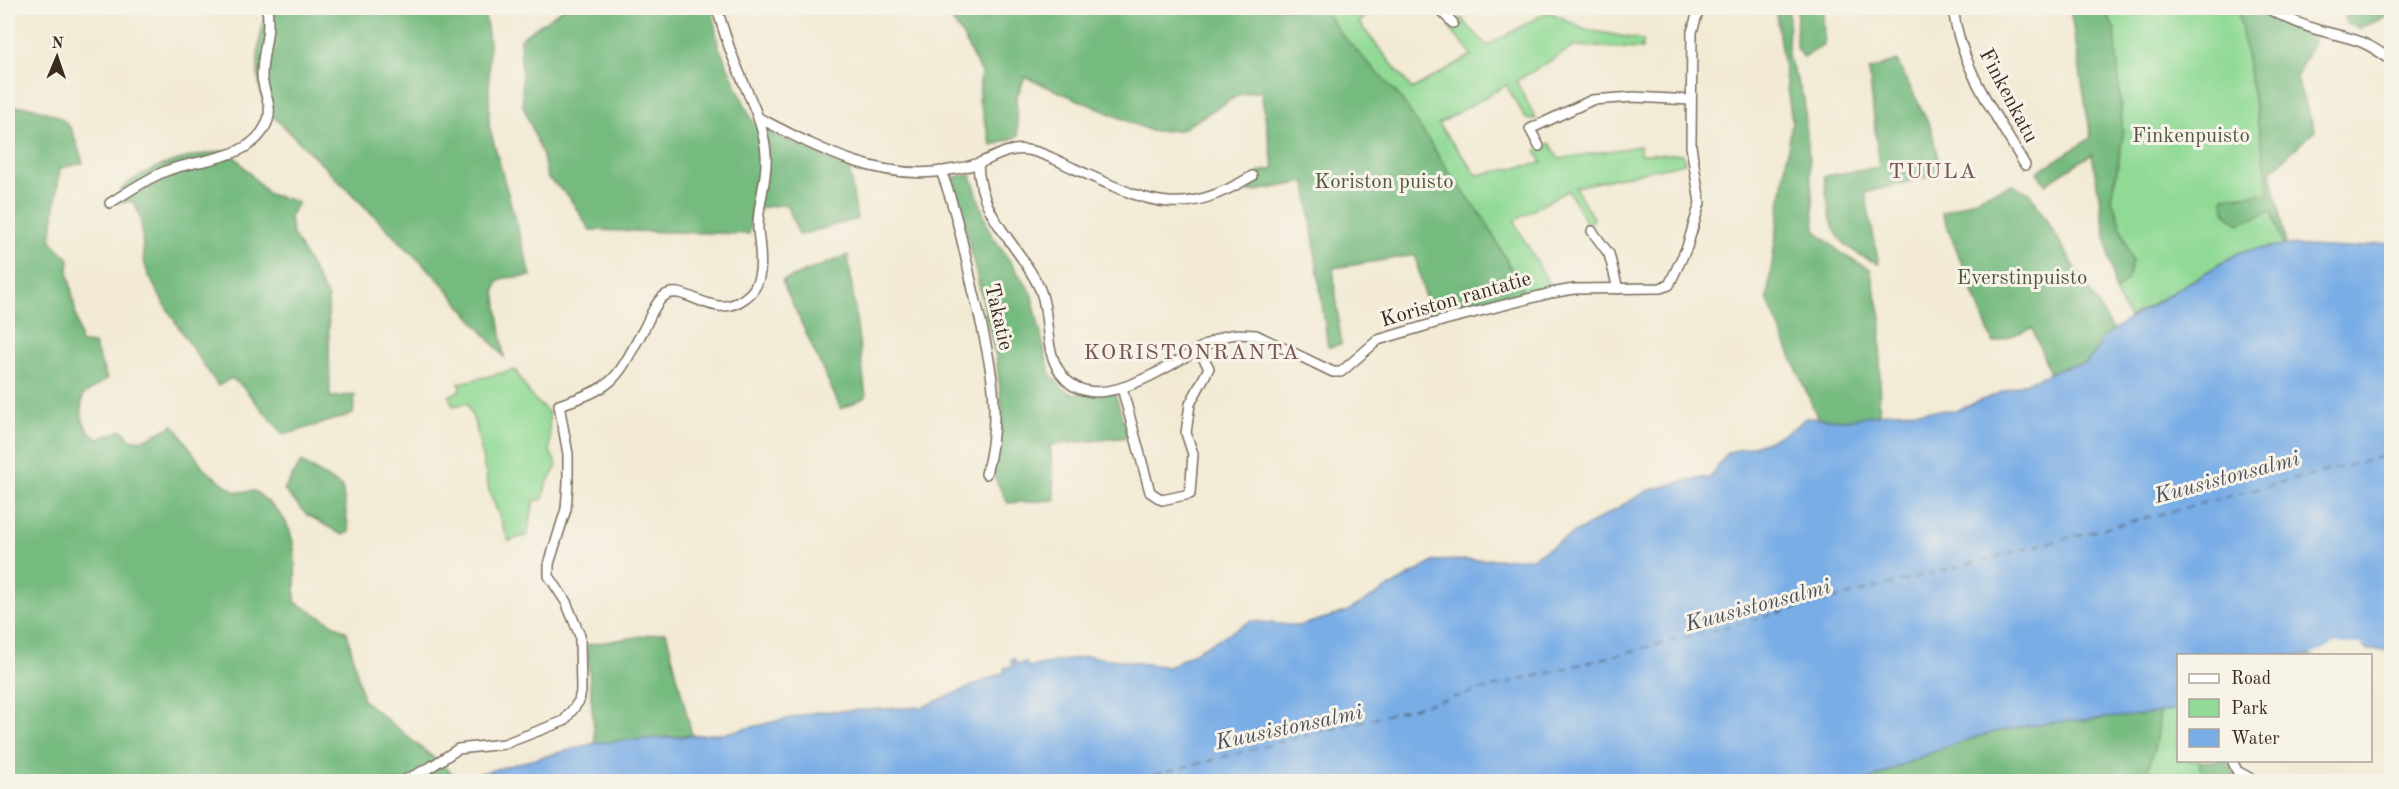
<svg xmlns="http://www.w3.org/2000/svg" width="2399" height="789" font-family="'Old Standard TT',serif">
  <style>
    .green { fill: #91da96; stroke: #66825a; stroke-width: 1.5 }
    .forest { fill: #74ba7f; stroke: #58724e; stroke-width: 1.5 }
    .water { fill: #79ade6; stroke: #5a6c82; stroke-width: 1.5 }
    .pier { fill: #f2ead4 }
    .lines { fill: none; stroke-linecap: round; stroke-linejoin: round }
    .ferry { stroke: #4e515a; stroke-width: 1.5; stroke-dasharray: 8 6; stroke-linecap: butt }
    .minor-casing { stroke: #7b6d5e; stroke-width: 12 }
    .minor { stroke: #fff; stroke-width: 9 }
    .labels { text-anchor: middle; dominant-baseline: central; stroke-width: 6; stroke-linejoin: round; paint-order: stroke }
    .street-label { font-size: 21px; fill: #3b2a1e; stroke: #f7f3e8 }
    .park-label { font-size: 21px; fill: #50563c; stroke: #f7f3e8 }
    .neighbourhood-label { font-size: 22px; letter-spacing: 1.5px; fill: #775356; stroke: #f7f3e8 }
    .water-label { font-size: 22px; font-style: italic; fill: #4e515a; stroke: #f7f3e8 }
  </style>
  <rect width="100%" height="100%" fill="#f7f3e8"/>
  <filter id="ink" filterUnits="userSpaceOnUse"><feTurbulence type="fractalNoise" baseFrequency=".0167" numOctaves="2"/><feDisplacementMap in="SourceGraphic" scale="12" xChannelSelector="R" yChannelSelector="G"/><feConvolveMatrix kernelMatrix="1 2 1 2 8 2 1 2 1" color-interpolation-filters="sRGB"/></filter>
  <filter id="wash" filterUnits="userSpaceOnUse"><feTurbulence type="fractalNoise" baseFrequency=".008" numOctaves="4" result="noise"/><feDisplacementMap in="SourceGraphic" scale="24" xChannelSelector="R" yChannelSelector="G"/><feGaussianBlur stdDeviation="1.35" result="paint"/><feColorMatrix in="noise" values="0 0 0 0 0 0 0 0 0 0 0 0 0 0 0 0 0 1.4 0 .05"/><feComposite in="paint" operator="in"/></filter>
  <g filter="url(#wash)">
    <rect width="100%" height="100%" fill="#f2ead4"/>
    <!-- green -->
    <g class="green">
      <path d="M943,8H1375L1359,23L1412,89L1472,55L1449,28L1461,18L1487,46L1549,11L1583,29L1643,40L1642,49L1575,46L1516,81L1536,119H1526L1506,85L1438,124L1477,175L1542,163L1536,151L1550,143L1559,159L1640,146V154H1683L1685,163L1575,187L1594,220L1587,224L1568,190L1514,221L1551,288L1429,314L1415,255L1333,268L1341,344L1328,347L1306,182L1249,192L1259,172L1274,169L1261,91L1240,94L1180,130L1151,131L1025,77L1016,98L1018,136L992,146L979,100L981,73L961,33Z"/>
      <path d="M2104,8H2238L2270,193L2224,197L2239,224L2272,210L2283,245L2240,252L2129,318L2115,292L2127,279L2112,198L2123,135L2115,31Z"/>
      <path d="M515,370L531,396L549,413L550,451L557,466L546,485L543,499L534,501L527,535L509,541L489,490L476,426L467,403L453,406L449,396L460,390L459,383Z"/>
      <path d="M2178,709V760L2199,761L2204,781L2145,782L2157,738L2160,712Z"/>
    </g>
    <!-- forest -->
    <g class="forest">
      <path d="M268,8H484L489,41V126L531,276L504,278L497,283L495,291L504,357L441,282L265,108C254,71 256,45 268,8Z"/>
      <path d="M564,8H712L718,45L754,125L849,168L857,219L799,235L787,204L752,209L749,234L590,230L569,197L547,177L543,157L523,105L520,39Z"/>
      <path d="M943,8H1323L1340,33L1401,98L1449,172L1485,220L1524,293L1429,314L1415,255L1333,268L1341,344L1328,347L1306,182L1249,192L1259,172L1274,169L1261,91L1240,94L1180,130L1151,131L1025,77L1016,98L1018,136L992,146L979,100L981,73L961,33Z"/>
      <path d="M1775,8H1789L1788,56L1804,99L1815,230L1843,255L1870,269L1881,316L1879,414L1846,420L1818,419L1767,299L1792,121Z"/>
      <path d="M1797,8H1823L1824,45L1804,57L1796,48Z"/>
      <path d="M2070,8H2104L2115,31L2123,135L2112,198L2132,261L2127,280L2115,292L2092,154L2045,184L2037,172L2091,138Z"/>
      <path d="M2238,8H2258L2315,37L2296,79L2315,130L2271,171L2286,244L2283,245L2272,210L2239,224L2226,214L2223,197L2270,193Z"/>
      <path d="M2344,8H2391V15L2360,28L2346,24Z"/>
      <path d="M1897,61L1931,128L1940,167L1929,176L1865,193L1879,264C1829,244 1831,225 1824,176L1879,167L1869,70Z"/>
      <path d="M26,106C72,119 69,120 83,163L60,168L51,241L69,259L68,271L81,343L94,344L107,379L83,395C79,412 82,432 99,439L122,430L132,440L146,439L174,425L205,470L236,492L255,491C264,499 276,508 283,518C299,541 295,575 295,602L347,632L363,700L458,778L448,782H8V108Z"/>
      <path d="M229,150L268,194L298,202L290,217L292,232L328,298L330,397L355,395L353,414L284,435L242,386L231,378L218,386C194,350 168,314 149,276C137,252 149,222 132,201L122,203L121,189C152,163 190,156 229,150Z"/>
      <path d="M971,175L989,231L1031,292L1050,374L1063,389L1073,394L1115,393L1128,437L1050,445L1055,500L1008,503L993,475L1003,418L996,356L953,177Z"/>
      <path d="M2011,184L2030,193L2113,330L2099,341L2100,348L2085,364L2068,366L2050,373L2032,328L1993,343L1942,213Z"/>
      <path d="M848,255L866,397L841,409L782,281Z"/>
      <path d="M301,462L342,487L349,532L342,535L306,514L284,490Z"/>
      <path d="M666,632L692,735L595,743L587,645Z"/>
      <path d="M2160,712L2157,738L2145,781L1865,782C1916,758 1963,737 2019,727C2066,719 2113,719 2160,712Z"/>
      <path d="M2199,761H2226L2236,777L2245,781H2204Z"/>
    </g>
    <!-- water -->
    <path class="water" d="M2391,242V646L2386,650H2367L2362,646L2335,645L2312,656H2178V709C2126,720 2072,718 2020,727C1963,737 1916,758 1865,782H448L595,743L726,733L816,712L923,707L1005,672L1004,668L1014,666L1010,660L1014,658L1016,664L1026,662L1028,667L1088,656L1168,667L1251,621L1299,626L1346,612L1435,561L1532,558L1647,491L1697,478H1710L1728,452C1758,446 1783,438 1806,418L1846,420L1891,412L1957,410L2068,366L2085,364L2100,348L2099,341L2127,320L2240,252L2283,245L2349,248Z"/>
    <!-- pier -->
    <path class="pier" d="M2335,644H2362V649L2335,648L2319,656L2310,655Z"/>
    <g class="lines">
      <!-- ferry -->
      <path class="ferry" d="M1127,782L2392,454"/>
    </g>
  </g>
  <g filter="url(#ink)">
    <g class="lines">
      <!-- minor casing -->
      <g class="minor-casing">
        <g id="minor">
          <path d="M1438,8L1453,23"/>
          <path d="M1953,8C1960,67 1996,115 2025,165"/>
          <path d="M2266,8C2282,16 2301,25 2318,30C2352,39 2362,38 2392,61"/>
          <path d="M759,118C816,147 877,181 944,171C955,169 969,167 979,163C995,157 1009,147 1027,150C1043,152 1058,161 1073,168C1145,200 1177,222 1252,176"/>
          <path d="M1539,146L1530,129L1592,100L1634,97L1691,100"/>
          <path d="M978,164C980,218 1017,242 1038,285C1051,311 1043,344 1058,369C1092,429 1181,354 1220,338C1231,333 1244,334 1256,335L1333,372H1341L1378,340L1445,320L1551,293L1574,289L1660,288L1669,285L1687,247L1700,203L1691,146L1692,32L1699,8"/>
          <path d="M941,171C955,207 963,244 971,281C987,349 1005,405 986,474"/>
          <path d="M110,203C128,192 146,179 166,171C199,158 254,161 268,120C273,105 262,90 262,75C262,50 271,35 267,8"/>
          <path d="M1592,231L1609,254L1618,289"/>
          <path d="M1122,388L1150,492L1162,500L1190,494L1193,454L1186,433L1190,404L1209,368L1198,349"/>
          <path d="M2232,760L2237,771L2257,782"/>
          <path d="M401,782L429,768L458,749L504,744L564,721L579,701L581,691L580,636L566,602L549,576V564L566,509L568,483V454L559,405C618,386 616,379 645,327C650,317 655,303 664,296C685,281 712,323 745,298C767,283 760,252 758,230C757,204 768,180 766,154C764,124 750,99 739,72C730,52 723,29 717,8"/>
        </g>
      </g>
      <!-- minor -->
      <use href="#minor" class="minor"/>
    </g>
  </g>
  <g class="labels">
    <!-- street labels -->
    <g class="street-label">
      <text transform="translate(2008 96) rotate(62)">Finkenkatu</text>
      <text transform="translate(1456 300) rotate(-16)">Koriston rantatie</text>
      <text transform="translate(998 317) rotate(77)">Takatie</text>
    </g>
    <!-- park labels -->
    <g class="park-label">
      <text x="2191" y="136">Finkenpuisto</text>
      <text x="1384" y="182">Koriston puisto</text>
      <text x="2022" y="278">Everstinpuisto</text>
    </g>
    <!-- neighbourhood labels -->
    <g class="neighbourhood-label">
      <text x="1933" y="172">TUULA</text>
      <text x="1192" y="353">KORISTONRANTA</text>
    </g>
    <!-- water labels -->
    <g class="water-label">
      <text transform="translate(2227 478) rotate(-15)">Kuusistonsalmi</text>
      <text transform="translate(1758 606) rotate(-15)">Kuusistonsalmi</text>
      <text transform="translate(1289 728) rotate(-12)">Kuusistonsalmi</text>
    </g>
  </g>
  <!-- margin -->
  <rect width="2399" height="789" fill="none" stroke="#f7f3e8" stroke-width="30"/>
  <!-- legend -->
  <rect x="2177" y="654" width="195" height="108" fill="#f7f3e8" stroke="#aca397" stroke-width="1.5"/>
  <rect x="2189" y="674" width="30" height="9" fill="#ffffff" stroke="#aca397" stroke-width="1.5"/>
  <text x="2231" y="684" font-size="18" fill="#3b2a1e">Road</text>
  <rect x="2189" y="699" width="30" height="18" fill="#91da96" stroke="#aca397" stroke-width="1.5"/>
  <text x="2231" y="714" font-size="18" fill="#3b2a1e">Park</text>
  <rect x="2189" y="729" width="30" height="18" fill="#79ade6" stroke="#aca397" stroke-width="1.5"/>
  <text x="2231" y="744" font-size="18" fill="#3b2a1e">Water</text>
  <!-- north arrow -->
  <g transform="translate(57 57) rotate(2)" stroke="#f7f3e8" stroke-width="4.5" paint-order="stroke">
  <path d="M0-4.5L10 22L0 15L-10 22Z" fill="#3b2a1e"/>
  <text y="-9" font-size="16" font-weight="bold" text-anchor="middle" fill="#3b2a1e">N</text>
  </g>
</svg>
